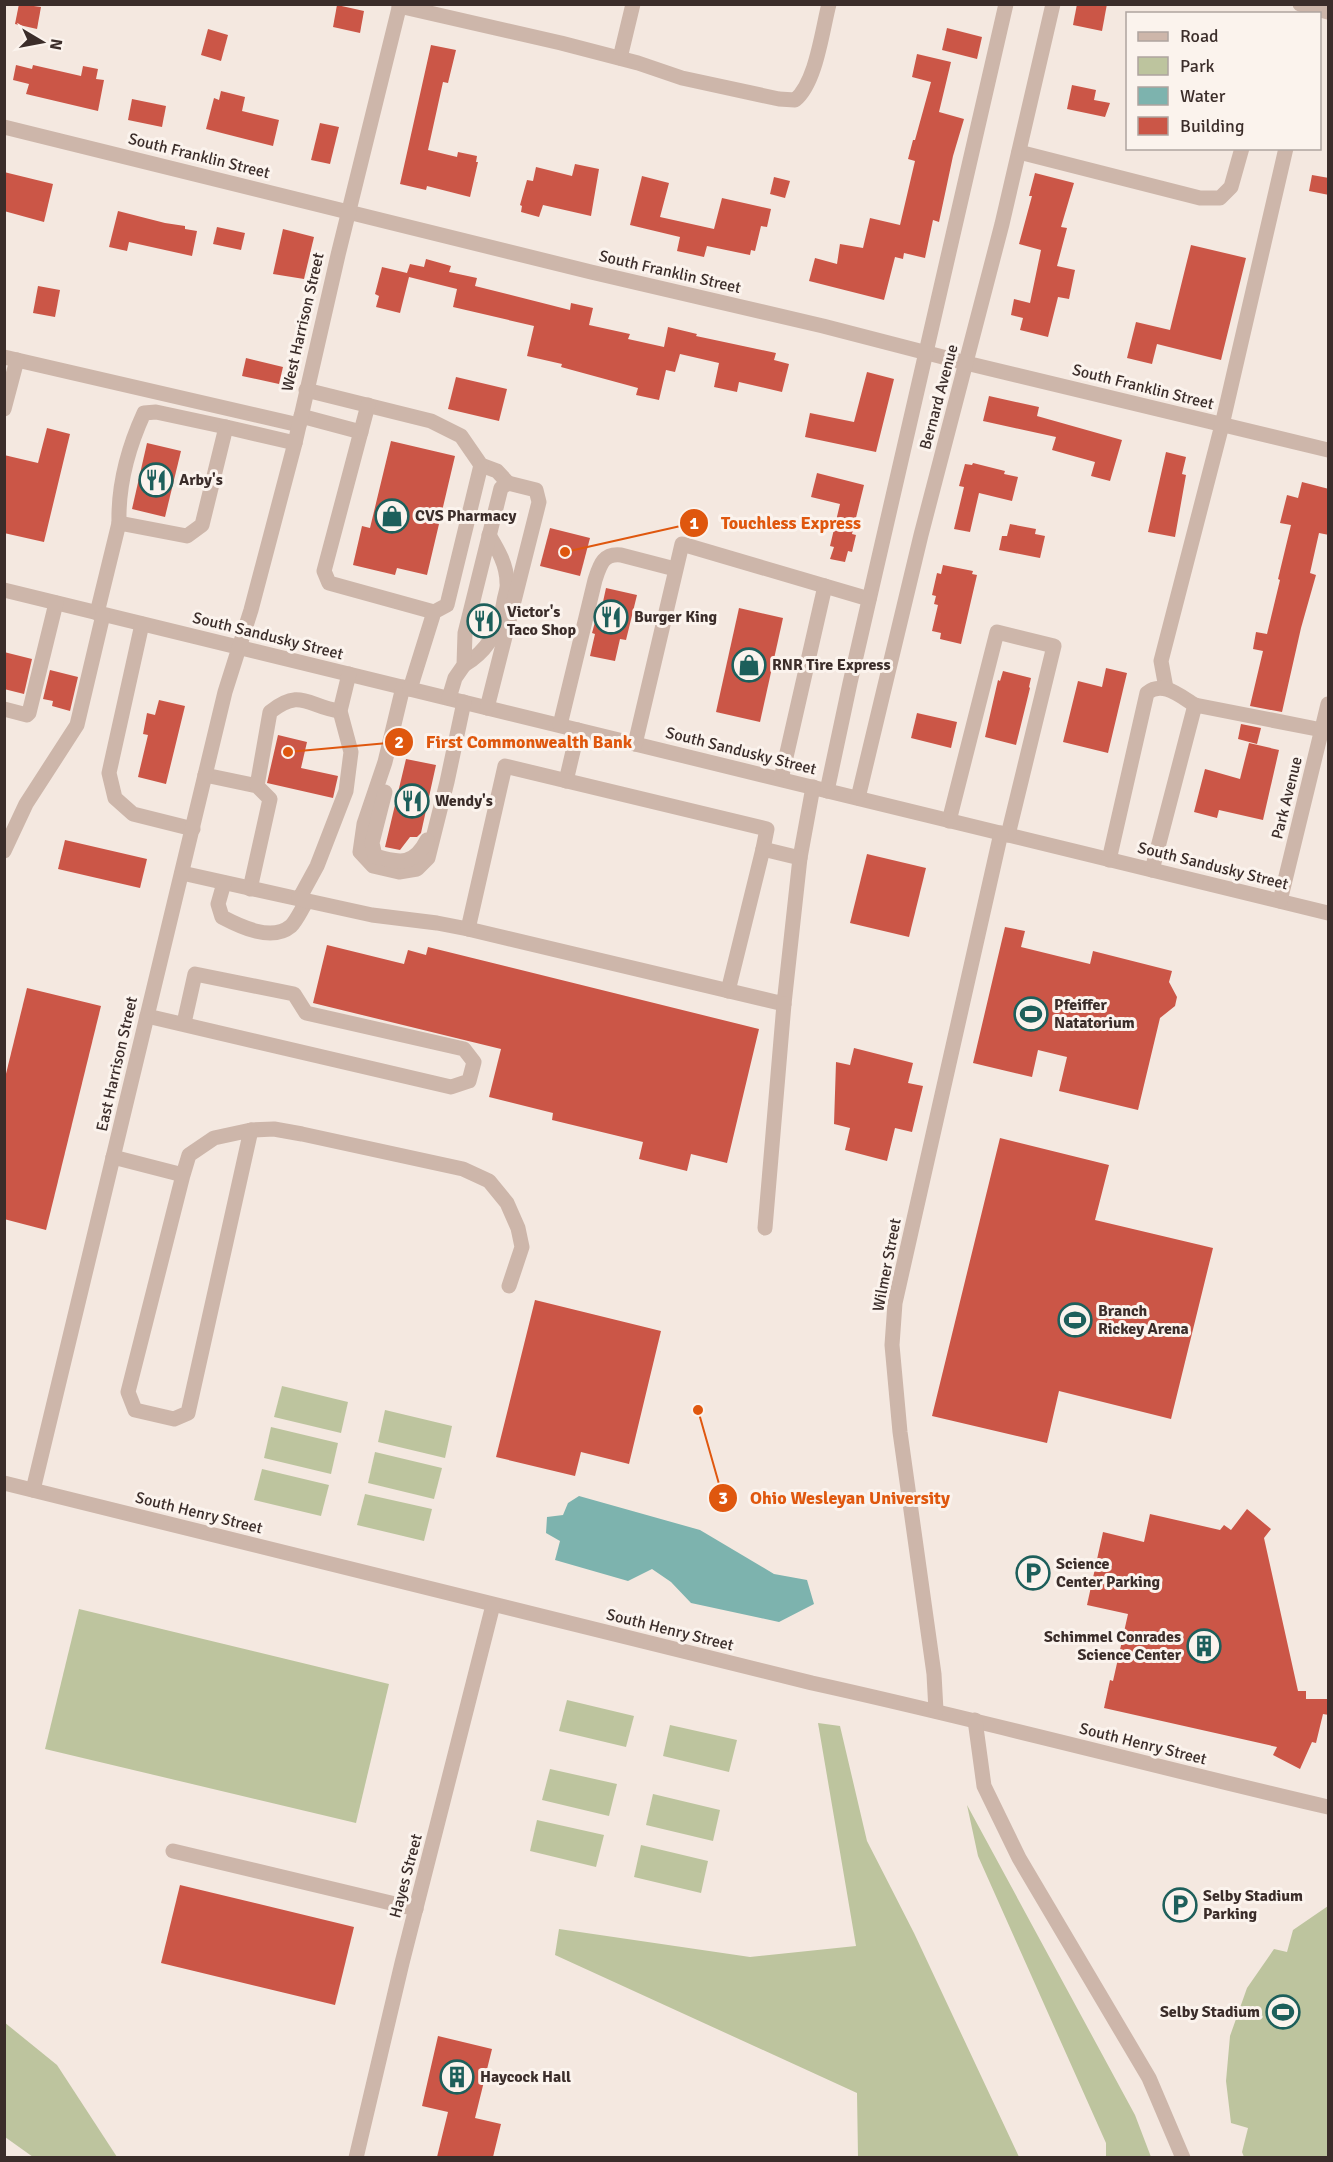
<svg xmlns="http://www.w3.org/2000/svg" width="1333" height="2162" font-family="Signika,sans-serif">
  <style>
    .green { fill: #bdc49e }
    .water { fill: #7db3ae }
    .building { fill: #cb5647 }
    .lines { fill: none; stroke-linecap: round; stroke-linejoin: round }
    .minor { stroke: #cdb6aa; stroke-width: 15 }
    .labels { text-anchor: middle; dominant-baseline: central; stroke-width: 6; stroke-linejoin: round; paint-order: stroke }
    .street-label { font-size: 16px; fill: #3b2d2a; stroke: #fbf3ed }
    .poi-label { font-size: 16px; font-weight: bold; fill: #3b2d2a; stroke: #fbf3ed; text-anchor: start }
    .leader { fill: none; stroke: #df570e; stroke-width: 2 }
    .callout-dot { fill: #df570e; stroke: #fbf3ed; stroke-width: 2 }
    .mark-label { font-size: 18px; text-anchor: middle; font-weight: bold; fill: #fff }
    .callout-label { font-size: 18px; text-anchor: middle; font-weight: bold; fill: #df570e; stroke: #fbf3ed; stroke-width: 6; stroke-linejoin: round; paint-order: stroke }
  </style>
  <rect width="100%" height="100%" fill="#f4e8e0"/>
  <!-- green -->
  <g class="green">
    <path d="M282,1386L348,1402L341,1433L274,1417Z"/>
    <path d="M385,1410L452,1426L445,1458L378,1442Z"/>
    <path d="M271,1427L338,1443L331,1474L264,1458Z"/>
    <path d="M375,1452L442,1468L434,1499L368,1483Z"/>
    <path d="M262,1469L329,1485L321,1516L254,1500Z"/>
    <path d="M365,1494L432,1509L424,1541L357,1525Z"/>
    <path d="M79,1609L389,1684L356,1823L45,1749Z"/>
    <path d="M567,1700L634,1716L626,1747L559,1731Z"/>
    <path d="M818,1723L840,1726L867,1841L914,1933L1019,2157H858L857,2093L555,1955L559,1929L750,1957L856,1946Z"/>
    <path d="M670,1725L737,1740L729,1772L663,1756Z"/>
    <path d="M550,1769L617,1784L609,1816L542,1800Z"/>
    <path d="M653,1794L720,1810L713,1841L646,1825Z"/>
    <path d="M967,1805L1135,2115L1151,2157H1106V2143L978,1856Z"/>
    <path d="M537,1820L604,1835L596,1867L530,1851Z"/>
    <path d="M641,1845L708,1861L701,1893L634,1877Z"/>
    <path d="M1328,1906V2157H1244L1242,2152L1248,2128L1231,2123L1226,2081L1230,2036L1247,1988L1274,1949L1287,1952L1293,1930Z"/>
    <path d="M4,2022L57,2065L117,2157H33L5,2137Z"/>
  </g>
  <!-- water -->
  <path class="water" d="M579,1496L700,1530L774,1574L807,1580L814,1604L779,1622L691,1603L671,1582L652,1569L628,1581L555,1560L560,1541L546,1533L547,1517L563,1515L568,1503Z"/>
  <!-- building -->
  <g class="building">
    <path d="M19,4L41,7L37,29L15,24Z"/>
    <path d="M1077,4H1107L1102,31L1073,25Z"/>
    <path d="M337,5L364,11L360,33L333,27Z"/>
    <path d="M947,28L982,37L977,59L942,50Z"/>
    <path d="M208,29L228,35L221,61L201,55Z"/>
    <path d="M431,45L456,50L448,83L443,82L428,150L457,157L458,152L477,156L476,162H478L470,197L427,186L426,190L400,184Z"/>
    <path d="M917,54L951,62L939,112L964,119L953,156L939,222L933,220L925,258L904,253L903,259L895,257L884,300L809,281L815,258L837,264L840,244L863,248L870,218L900,225L915,161L908,159L913,140H915L931,82L912,77Z"/>
    <path d="M16,65L32,69L33,65L81,76L83,66L98,69L96,79L104,80L98,111L26,94L29,84L13,80Z"/>
    <path d="M1072,85L1096,90L1094,100L1110,103L1105,117L1067,109Z"/>
    <path d="M221,91L245,97L242,111L279,120L273,146L206,129L214,98L219,100Z"/>
    <path d="M132,99L166,106L162,127L128,120Z"/>
    <path d="M320,123L339,127L330,164L311,160Z"/>
    <path d="M575,164L599,169L591,216L543,205L539,217L521,212L522,206L520,205L527,180L533,181L536,167L572,176Z"/>
    <path d="M4,172L53,184L44,222L4,211Z"/>
    <path d="M1035,173L1074,183L1061,227L1067,228L1057,266L1075,270L1069,299L1058,297L1048,337L1020,330L1023,318L1011,315L1014,299L1030,303L1041,250L1019,244L1032,196H1029Z"/>
    <path d="M1312,175L1329,178V195L1309,191Z"/>
    <path d="M642,176L669,183L660,217L714,229L722,198L771,209L767,227L761,226L755,251L751,250L750,255L707,246L704,257L677,251L680,237L630,225Z"/>
    <path d="M774,177L790,181L785,198L770,194Z"/>
    <path d="M118,211L165,223L185,226V229L197,231L192,256L129,242L127,251L109,247Z"/>
    <path d="M217,227L245,233L241,250L213,244Z"/>
    <path d="M283,229L314,237L304,279L273,274Z"/>
    <path d="M1191,245L1246,258L1221,360L1157,344L1152,364L1127,358L1136,322L1170,330Z"/>
    <path d="M426,259L451,266L449,272L477,278L475,286L570,310L571,303L593,308L589,325L630,334L628,339L664,347L668,327L697,334L696,336L776,353L774,360L789,364L782,392L739,382L737,392L714,387L719,363L680,354L675,372L666,370L659,400L636,395L638,388L561,367L562,364L527,356L534,326L453,307L457,289L409,277L400,313L376,307L379,296L375,294L382,267L407,273L410,264L424,267Z"/>
    <path d="M38,286L60,290L55,317L33,313Z"/>
    <path d="M246,358L283,367L279,384L242,376Z"/>
    <path d="M867,372L894,379L876,452L805,437L810,413L854,422Z"/>
    <path d="M456,377L507,389L499,421L448,409Z"/>
    <path d="M989,396L1039,407L1037,416L1122,440L1110,481L1091,476L1095,462L1052,450L1056,437L983,421Z"/>
    <path d="M47,428L70,434L44,542L4,533V455L38,463Z"/>
    <path d="M391,441L455,456L427,575L397,568L395,575L353,565L362,526L370,528Z"/>
    <path d="M147,443L181,451L165,517L132,509Z"/>
    <path d="M1166,452L1186,457L1182,474L1186,475L1175,537L1148,532Z"/>
    <path d="M973,463L1005,471L1004,474L1018,477L1012,501L979,493L970,532L954,529L964,487L959,486L965,464L972,465Z"/>
    <path d="M817,473L864,485L852,534L856,535L852,552L848,551L845,562L830,559L834,547L830,546L840,504L811,497Z"/>
    <path d="M1302,482L1329,489V535L1319,533L1310,573L1316,575L1301,628L1282,712L1250,706L1263,651L1253,649L1256,632L1267,634L1280,580L1278,579L1291,525L1280,523L1287,495L1298,498Z"/>
    <path d="M1010,524L1036,529L1035,534L1045,536L1040,558L999,550L1002,536H1007Z"/>
    <path d="M550,528L590,538L580,576L540,566Z"/>
    <path d="M943,565L973,571L972,574L977,575L961,644L940,639L941,633L932,631L938,605L934,604L936,596L932,595L937,573L941,574Z"/>
    <path d="M606,588L637,595L626,640L620,639L615,661L590,656L595,634L592,633L598,611H601Z"/>
    <path d="M739,608L783,618L760,722L716,712Z"/>
    <path d="M4,652L32,659L24,694L4,689Z"/>
    <path d="M1106,668L1127,673L1108,753L1063,742L1078,681L1102,687Z"/>
    <path d="M50,670L78,677L70,711L52,706L53,701L43,699Z"/>
    <path d="M1003,671L1031,678L1029,687L1030,688L1016,745L985,737L998,680L1000,681Z"/>
    <path d="M159,700L185,706L166,784L138,777L148,735L143,734L147,713L155,715Z"/>
    <path d="M917,713L957,722L951,748L911,738Z"/>
    <path d="M1241,724L1261,728L1257,744L1238,739Z"/>
    <path d="M278,735L307,742L301,768L338,776L333,798L267,783Z"/>
    <path d="M1249,743L1279,750L1263,820L1219,810L1217,818L1194,812L1205,769L1240,779Z"/>
    <path d="M406,759L436,765L421,833L417,837H410L400,850L385,847Z"/>
    <path d="M65,840L147,859L140,888L58,869Z"/>
    <path d="M867,854L926,868L909,937L850,923Z"/>
    <path d="M1005,927L1025,931L1021,947L1090,964L1093,951L1172,971L1169,982L1177,997L1175,1006L1160,1018L1138,1110L1059,1091L1067,1057L1038,1050L1032,1077L973,1063Z"/>
    <path d="M327,945L404,964L408,950L426,955L428,947L759,1029L727,1163L691,1154L687,1171L639,1159L643,1142L552,1120L553,1113L489,1097L501,1049L313,1003Z"/>
    <path d="M27,988L101,1006L46,1230L4,1219V1082Z"/>
    <path d="M854,1048L913,1063L908,1083L923,1086L912,1132L895,1128L887,1161L845,1150L850,1128L834,1124L836,1062L850,1065Z"/>
    <path d="M1000,1138L1109,1165L1095,1220L1213,1248L1171,1419L1059,1391L1047,1443L932,1416Z"/>
    <path d="M535,1300L661,1331L629,1464L581,1452L575,1476L496,1457Z"/>
    <path d="M1247,1509L1271,1529L1264,1538L1298,1691H1306V1699H1329V1715L1323,1714L1316,1743L1312,1742L1300,1769L1273,1755L1277,1747L1104,1708L1110,1680L1113,1681L1128,1614L1087,1605L1103,1532L1144,1542L1150,1514L1220,1530L1224,1525L1231,1530Z"/>
    <path d="M180,1885L354,1927L335,2005L161,1963Z"/>
    <path d="M438,2036L492,2049L475,2118L501,2124L493,2157H437L448,2112L422,2106Z"/>
  </g>
  <g class="lines">
    <!-- minor -->
    <g class="minor">
      <path d="M1300,4L1328,12"/>
      <path d="M399,6L561,43L638,63L682,78L779,99L795,100C816,83 822,31 829,4"/>
      <path d="M620,58L633,4"/>
      <path d="M4,127L591,272L823,326L966,363L1328,450"/>
      <path d="M1019,152L1200,198H1220L1231,187L1242,148"/>
      <path d="M4,357L299,425"/>
      <path d="M306,390L431,421L461,436L481,465L497,471L508,483"/>
      <path d="M368,405L324,571L329,583L434,612"/>
      <path d="M4,409L17,360"/>
      <path d="M301,416L361,432"/>
      <path d="M119,523C118,484 128,448 144,413L156,412L226,427"/>
      <path d="M4,590L1328,913"/>
      <path d="M97,613L119,523L187,536L202,525L226,427L295,443"/>
      <path d="M142,624L109,773L115,798L133,814L193,829"/>
      <path d="M464,665C488,651 500,629 504,601C505,595 508,588 507,583C507,565 498,550 489,535"/>
      <path d="M403,687L385,762L364,824L360,852L373,866L399,872L417,869L428,858L447,782L464,702"/>
      <path d="M1166,688L1161,661L1222,425L1286,148"/>
      <path d="M410,689L434,612L447,605L481,465"/>
      <path d="M449,698L455,678L464,665L465,633L501,488L508,483L536,490L539,502L487,708"/>
      <path d="M4,709L27,715L29,713L56,603"/>
      <path d="M560,725L595,580C600,565 603,553 621,555L675,569"/>
      <path d="M635,744L682,544L869,599"/>
      <path d="M205,775L257,786L270,799L250,889"/>
      <path d="M781,779L825,586"/>
      <path d="M566,781L578,730"/>
      <path d="M257,786L270,712C301,687 308,707 340,711"/>
      <path d="M827,791L850,683L1006,4"/>
      <path d="M385,792L372,843L375,856C401,864 414,865 427,840"/>
      <path d="M858,798L921,535L1002,224L1053,4"/>
      <path d="M949,821L997,632L1054,646L1008,835"/>
      <path d="M4,851L26,804L77,725L103,615"/>
      <path d="M1109,860L1147,693C1163,680 1181,697 1195,705"/>
      <path d="M1152,870L1195,705L1322,730"/>
      <path d="M182,873L299,899L317,866L346,791L351,752L340,711L349,674"/>
      <path d="M224,883L218,904L222,917C241,927 272,942 291,926C297,920 302,908 307,901"/>
      <path d="M299,899L372,915L437,923L468,929L784,1004L800,858L813,787"/>
      <path d="M1280,901L1328,704"/>
      <path d="M468,929L505,766L767,829L763,849L800,858"/>
      <path d="M728,991L763,849"/>
      <path d="M147,1016L451,1087L469,1081L474,1062L464,1049L306,1013L294,994L195,974L184,1023"/>
      <path d="M251,1130L274,1129L302,1134L463,1169L489,1181L507,1203L518,1228L522,1247L509,1286"/>
      <path d="M113,1157L183,1175L128,1392L135,1410L174,1419L188,1413L251,1130L214,1138L189,1155L183,1175"/>
      <path d="M765,1228L784,1004"/>
      <path d="M4,1483L812,1683C985,1721 1156,1767 1328,1807"/>
      <path d="M33,1490L225,692L251,610L295,443L338,255L400,4"/>
      <path d="M936,1711L934,1674L900,1432L892,1345L895,1303L1001,833"/>
      <path d="M975,1720L984,1786L1019,1858L1149,2078L1183,2158"/>
      <path d="M173,1851L416,1909"/>
      <path d="M356,2158L402,1963L493,1605"/>
    </g>
  </g>
  <!-- icons -->
  <defs>
    <g id="restaurant-ring" transform="scale(1.725)"><circle r="9.5" fill="#fbf3ed" stroke="#1d5f5b" stroke-width="1.5"/><path d="M-5-6h1v4h1v-4h1v4h1v-4h1v5L-1.5 .5V6h-2V.5L-5-1ZM5-6V6H3V1.5H1.5Q1.5-4 5-6Z" fill="#1d5f5b"/></g>
    <g id="shop-ring" transform="scale(1.725)"><circle r="9.5" fill="#fbf3ed" stroke="#1d5f5b" stroke-width="1.5"/><path d="M-5-2.5h2.3a2.7 3.5 0 0 1 5.4 0H5L5.5 6h-11ZM-1.5-2.5h3a1.5 2.3 0 0 0-3 0Z" fill="#1d5f5b"/></g>
    <g id="stadium-ring" transform="scale(1.725)"><circle r="9.5" fill="#fbf3ed" stroke="#1d5f5b" stroke-width="1.5"/><path d="M0-5a6.5 5 0 1 0 0 10a6.5 5 0 1 0 0-10ZM-3.5-1.8h7v3.6h-7Z" fill="#1d5f5b"/></g>
    <g id="parking-ring" transform="scale(1.725)"><circle r="9.5" fill="#fbf3ed" stroke="#1d5f5b" stroke-width="1.5"/><path d="M-3.5-5.5H1a3.5 3.5 0 0 1 0 7H-1V5.5H-3.5ZM-1-3.4V-.6H.8a1.4 1.4 0 0 0 0-2.8Z" fill="#1d5f5b"/></g>
    <g id="building-ring" transform="scale(1.725)"><circle r="9.5" fill="#fbf3ed" stroke="#1d5f5b" stroke-width="1.5"/><path d="M-4-6H4V6H1V3H-1V6H-4ZM-2.5-4.3h1.7v1.8h-1.7ZM.8-4.3h1.7v1.8H.8ZM-2.5-1h1.7V.8h-1.7ZM.8-1h1.7V.8H.8Z" fill="#1d5f5b"/></g>
  </defs>
  <g fill-rule="evenodd">
    <use href="#restaurant-ring" x="156" y="480"/>
    <use href="#shop-ring" x="392" y="516"/>
    <use href="#restaurant-ring" x="611" y="617"/>
    <use href="#restaurant-ring" x="484" y="621"/>
    <use href="#shop-ring" x="749" y="665"/>
    <use href="#restaurant-ring" x="412" y="801"/>
    <use href="#stadium-ring" x="1031" y="1014"/>
    <use href="#stadium-ring" x="1075" y="1320"/>
    <use href="#parking-ring" x="1033" y="1573"/>
    <use href="#building-ring" x="1204" y="1646"/>
    <use href="#parking-ring" x="1180" y="1905"/>
    <use href="#stadium-ring" x="1283" y="2012"/>
    <use href="#building-ring" x="457" y="2077"/>
  </g>
  <g class="labels">
    <!-- street labels -->
    <g class="street-label">
      <text transform="translate(199 156) rotate(14)">South Franklin Street</text>
      <text transform="translate(670 272) rotate(13)">South Franklin Street</text>
      <text transform="translate(303 322) rotate(-77)">West Harrison Street</text>
      <text transform="translate(1143 387) rotate(14)">South Franklin Street</text>
      <text transform="translate(939 397) rotate(-75)">Bernard Avenue</text>
      <text transform="translate(268 636) rotate(14)">South Sandusky Street</text>
      <text transform="translate(741 751) rotate(14)">South Sandusky Street</text>
      <text transform="translate(1287 798) rotate(-76)">Park Avenue</text>
      <text transform="translate(1213 866) rotate(14)">South Sandusky Street</text>
      <text transform="translate(117 1064) rotate(-77)">East Harrison Street</text>
      <text transform="translate(887 1265) rotate(-79)">Wilmer Street</text>
      <text transform="translate(199 1513) rotate(14)">South Henry Street</text>
      <text transform="translate(670 1630) rotate(14)">South Henry Street</text>
      <text transform="translate(1143 1744) rotate(14)">South Henry Street</text>
      <text transform="translate(406 1876) rotate(-75)">Hayes Street</text>
    </g>
    <!-- poi labels -->
    <g class="poi-label">
      <text x="179" y="480">Arby's</text>
      <text x="415" y="516">CVS Pharmacy</text>
      <text x="507" y="612">Victor's<tspan x="507" dy="18">Taco Shop</tspan></text>
      <text x="634" y="617">Burger King</text>
      <text x="772" y="665">RNR Tire Express</text>
      <text x="435" y="801">Wendy's</text>
      <text x="1054" y="1005">Pfeiffer<tspan x="1054" dy="18">Natatorium</tspan></text>
      <text x="1098" y="1311">Branch<tspan x="1098" dy="18">Rickey Arena</tspan></text>
      <text x="1056" y="1564">Science<tspan x="1056" dy="18">Center Parking</tspan></text>
      <text x="1181" y="1637" text-anchor="end">Schimmel Conrades<tspan x="1181" dy="18">Science Center</tspan></text>
      <text x="1203" y="1896">Selby Stadium<tspan x="1203" dy="18">Parking</tspan></text>
      <text x="1260" y="2012" text-anchor="end">Selby Stadium</text>
      <text x="480" y="2077">Haycock Hall</text>
    </g>
  </g>
  <!-- callouts -->
  <path class="leader" d="M565 552L694 523M288 752L399 742M698 1410L723 1498"/>
  <g class="callout-dot">
    <circle cx="565" cy="552" r="6"/>
    <circle cx="288" cy="752" r="6"/>
    <circle cx="698" cy="1410" r="6"/>
    <circle cx="694" cy="523" r="15"/>
    <circle cx="399" cy="742" r="15"/>
    <circle cx="723" cy="1498" r="15"/>
  </g>
  <g class="mark-label">
    <text x="694" y="529">1</text>
    <text x="399" y="748">2</text>
    <text x="723" y="1504">3</text>
  </g>
  <g class="callout-label">
    <text x="791" y="529">Touchless Express</text>
    <text x="529" y="748">First Commonwealth Bank</text>
    <text x="850" y="1504">Ohio Wesleyan University</text>
  </g>
  <!-- border -->
  <rect width="1333" height="2162" fill="none" stroke="#3b2d2a" stroke-width="12"/>
  <!-- legend -->
  <rect x="1126" y="12" width="195" height="138" fill="#fbf3ed" stroke="#aea49f" stroke-width="1.5"/>
  <rect x="1138" y="32" width="30" height="9" fill="#cdb6aa" stroke="#aea49f" stroke-width="1.5"/>
  <text x="1180" y="42" font-size="18" fill="#3b2d2a">Road</text>
  <rect x="1138" y="57" width="30" height="18" fill="#bdc49e" stroke="#aea49f" stroke-width="1.5"/>
  <text x="1180" y="72" font-size="18" fill="#3b2d2a">Park</text>
  <rect x="1138" y="87" width="30" height="18" fill="#7db3ae" stroke="#aea49f" stroke-width="1.5"/>
  <text x="1180" y="102" font-size="18" fill="#3b2d2a">Water</text>
  <rect x="1138" y="117" width="30" height="18" fill="#cb5647" stroke="#aea49f" stroke-width="1.5"/>
  <text x="1180" y="132" font-size="18" fill="#3b2d2a">Building</text>
  <!-- north arrow -->
  <g transform="translate(42 42) rotate(100)" stroke="#fbf3ed" stroke-width="4.5" paint-order="stroke">
  <path d="M0-4.5L10 22L0 15L-10 22Z" fill="#3b2d2a"/>
  <text y="-9" font-size="16" font-weight="bold" text-anchor="middle" fill="#3b2d2a">N</text>
  </g>
</svg>
